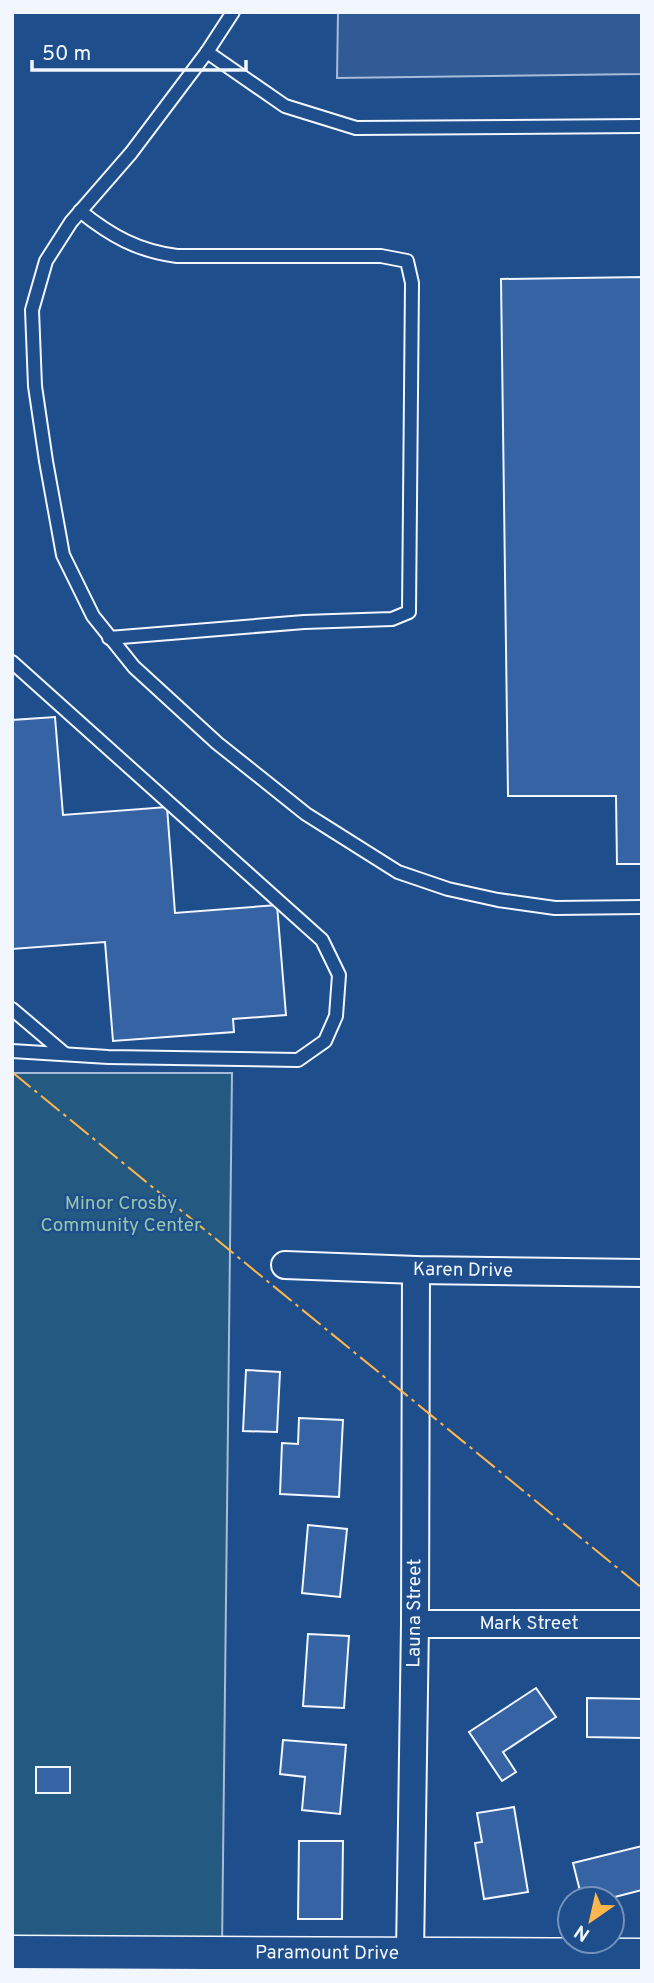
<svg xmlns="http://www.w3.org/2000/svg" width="654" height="1983" font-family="Overpass,sans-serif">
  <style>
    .green { fill: #245a82; stroke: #a8bbd7; stroke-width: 2 }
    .parking { fill: #305b95; stroke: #a8bbd7; stroke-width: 2 }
    .building { fill: #3563a3; stroke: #f2f6ff; stroke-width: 2 }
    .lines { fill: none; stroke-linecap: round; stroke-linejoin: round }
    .service-casing { stroke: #f2f6ff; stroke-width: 16 }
    .minor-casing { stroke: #f2f6ff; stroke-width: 30 }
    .tertiary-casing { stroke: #f2f6ff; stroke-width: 35 }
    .service { stroke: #1f4e8c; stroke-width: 12 }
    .minor { stroke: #1f4e8c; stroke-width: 26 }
    .tertiary { stroke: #1f4e8c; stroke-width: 32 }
    .power { stroke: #ffb74d; stroke-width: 2; stroke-dasharray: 24 5 3.5 5; stroke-linecap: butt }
    .labels { text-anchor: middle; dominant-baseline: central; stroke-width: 5; stroke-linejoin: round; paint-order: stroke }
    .park-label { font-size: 19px; fill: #97c8a6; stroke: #1f4e8c }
    .street-label { font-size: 19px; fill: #f2f6ff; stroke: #1f4e8c }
  </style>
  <rect width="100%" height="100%" fill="#1f4e8c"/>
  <!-- green -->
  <path class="green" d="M12,1073H232L222,1950H12Z"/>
  <!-- parking -->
  <path class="parking" d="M338,12H642V74L337,78Z"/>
  <!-- building -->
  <g class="building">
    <path d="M642,277V864H617L616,796H508L501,279Z"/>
    <path d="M55,717L63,815L167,807L175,913L277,905L286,1015L233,1019L234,1032L113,1041L105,942L12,949V720Z"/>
    <path d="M246,1370L280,1372L277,1432L243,1431Z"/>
    <path d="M299,1418L343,1420L339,1497L280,1494L282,1443L298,1444Z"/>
    <path d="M308,1525L347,1529L340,1597L302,1593Z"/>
    <path d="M308,1634L349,1636L344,1708L303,1706Z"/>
    <path d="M536,1688L556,1717L503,1752L516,1772L502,1781L469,1732Z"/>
    <path d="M587,1698L642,1699V1738L587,1737Z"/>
    <path d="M283,1740L346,1745L340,1814L302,1810L305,1777L280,1774Z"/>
    <rect x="36" y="1767" width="34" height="26"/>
    <path d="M514,1807L528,1892L484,1899L475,1843L482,1842L477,1813Z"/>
    <path d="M299,1841H343L342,1919H298Z"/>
    <path d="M642,1846V1890L607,1899H582L573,1863Z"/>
  </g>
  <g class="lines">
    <!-- service casing -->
    <g class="service-casing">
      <g id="service">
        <path d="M233,12L207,52L131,153L71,222L46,261L32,310L35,386L46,461L63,555L93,616L134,667L217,743L266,782L306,814L398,872L448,889L498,900L555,908L642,907"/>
        <path d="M207,52L285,106L356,128L642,126"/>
        <path d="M80,211C111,236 138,251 177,256H381L407,261L412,283L409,612L392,619L304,622L109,638"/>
        <path d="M12,662L322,940L339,975L336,1016L325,1041L298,1060L108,1057L12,1051"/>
        <path d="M12,1009L65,1054"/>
      </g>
    </g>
    <!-- minor casing -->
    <g class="minor-casing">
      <g id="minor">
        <path id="s1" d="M285,1265L416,1270L642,1273"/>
        <path id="s2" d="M415,1624H642"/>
        <path id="s3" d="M410,1954L415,1624L416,1270"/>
      </g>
    </g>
    <!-- tertiary casing -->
    <g class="tertiary-casing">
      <g id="tertiary">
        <path id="s4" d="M12,1952L642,1955"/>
      </g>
    </g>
    <!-- service -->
    <use href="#service" class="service"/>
    <!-- minor -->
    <use href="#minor" class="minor"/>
    <!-- tertiary -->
    <use href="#tertiary" class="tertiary"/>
    <!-- power -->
    <path class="power" d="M12,1072L642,1588"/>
  </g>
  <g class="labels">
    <!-- park labels -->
    <g class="park-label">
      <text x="121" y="1204">Minor Crosby<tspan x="121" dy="22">Community Center</tspan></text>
    </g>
    <!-- street labels -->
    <g class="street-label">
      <text stroke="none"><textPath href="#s1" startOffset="178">Karen Drive</textPath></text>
      <text stroke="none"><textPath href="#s3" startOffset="341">Launa Street</textPath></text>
      <text stroke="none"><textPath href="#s2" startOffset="114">Mark Street</textPath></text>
      <text stroke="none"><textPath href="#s4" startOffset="315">Paramount Drive</textPath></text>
    </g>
  </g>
  <!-- border -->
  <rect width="654" height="1983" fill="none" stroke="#f2f6ff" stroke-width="28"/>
  <!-- north arrow -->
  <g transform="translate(591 1920) rotate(214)"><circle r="33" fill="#1f4e8c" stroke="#7391ba" stroke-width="2"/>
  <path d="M0-5L12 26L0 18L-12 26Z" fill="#ffb74d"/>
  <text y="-10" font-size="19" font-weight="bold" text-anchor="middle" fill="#f2f6ff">N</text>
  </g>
  <!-- scale -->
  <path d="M32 60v10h214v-10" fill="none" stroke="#f2f6ff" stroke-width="3.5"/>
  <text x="42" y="60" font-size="21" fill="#f2f6ff" stroke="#1f4e8c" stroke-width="5" paint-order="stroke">50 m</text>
</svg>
